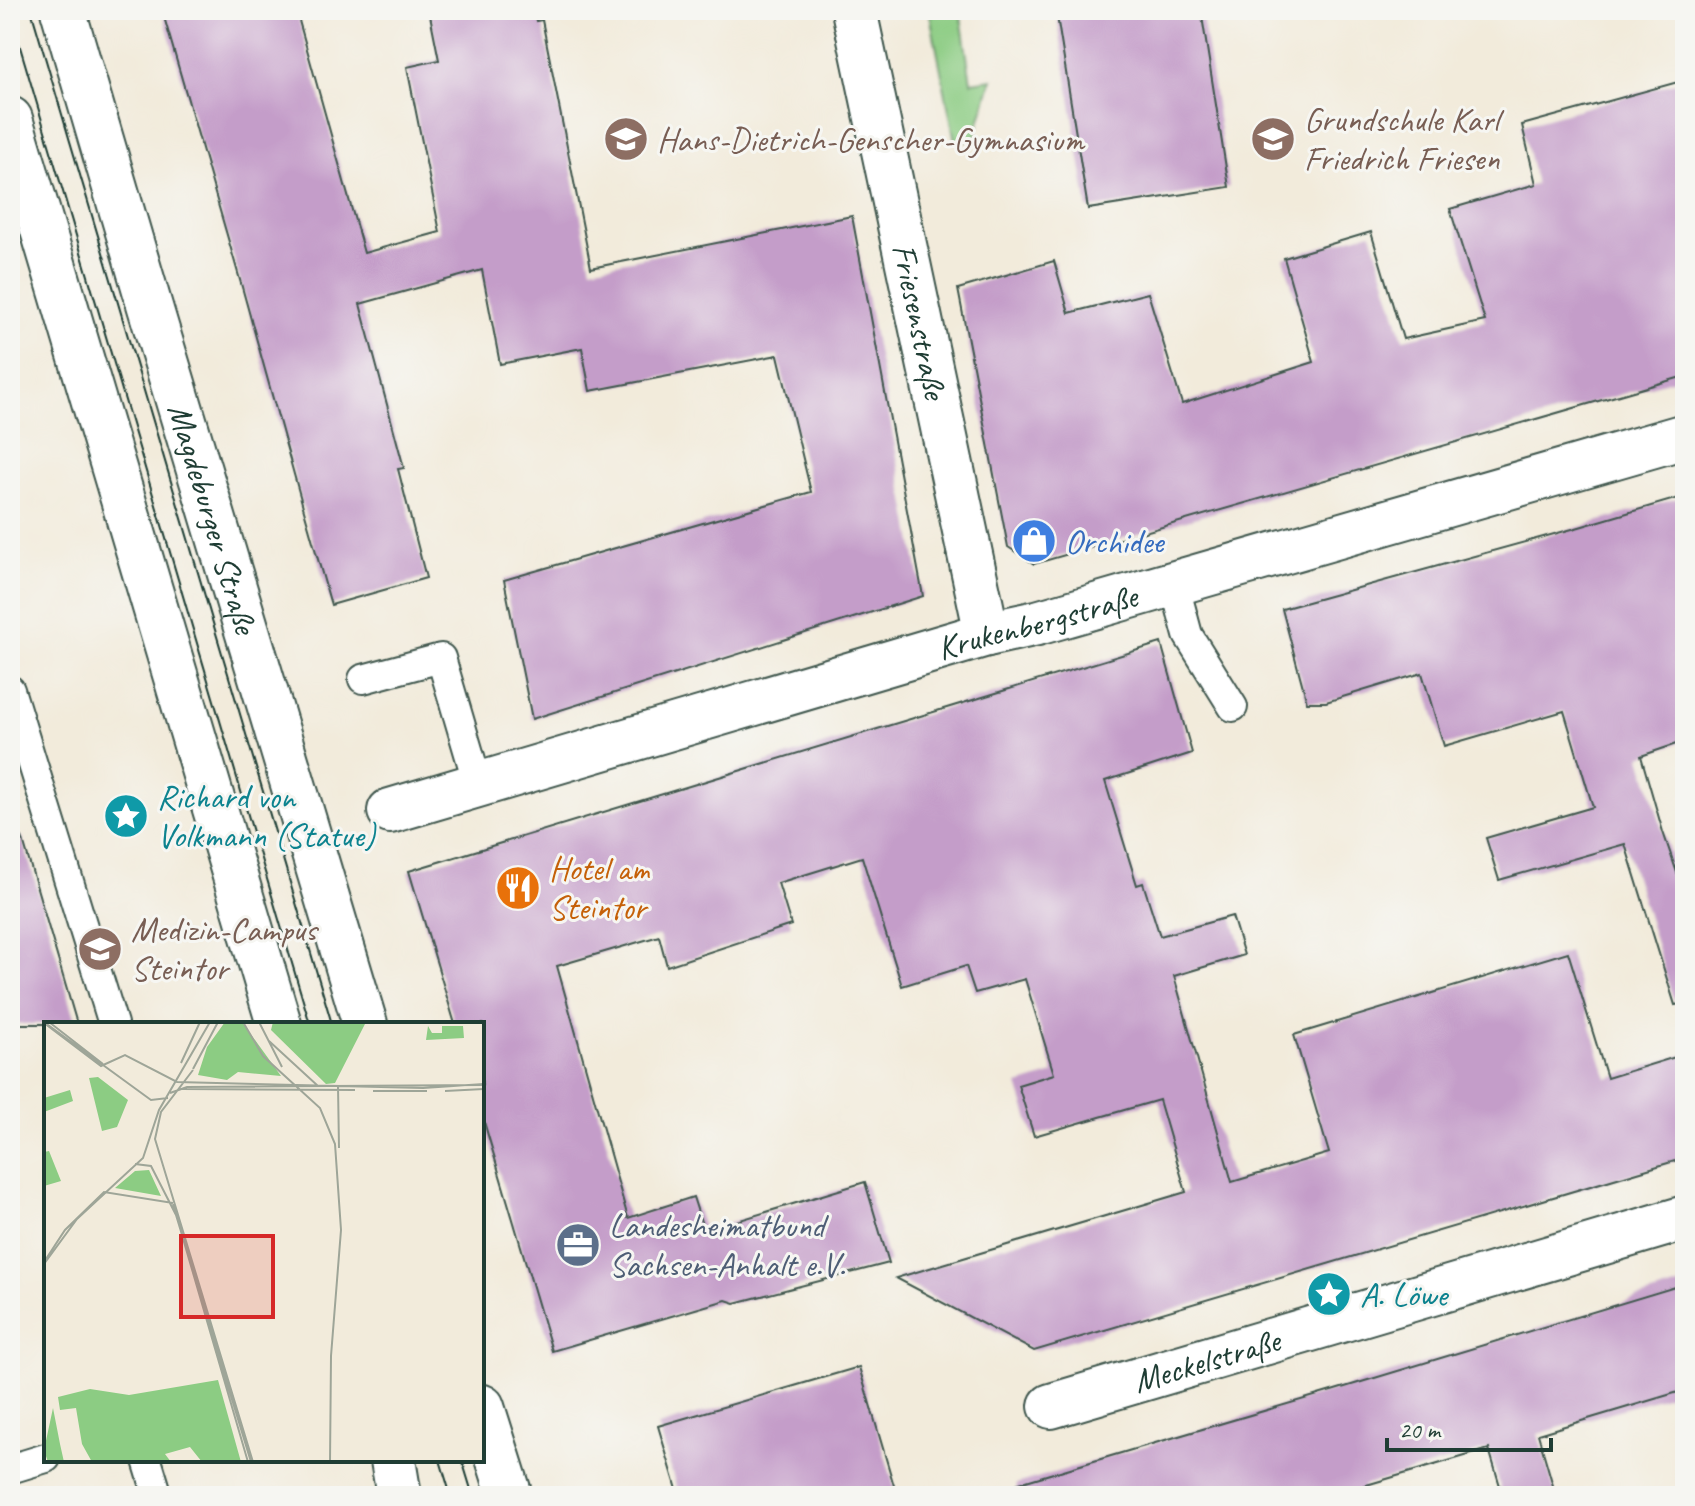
<svg xmlns="http://www.w3.org/2000/svg" width="1695" height="1506" font-family="Caveat,sans-serif">
  <style>
    .green { fill: #8ccc83; stroke: #56845c; stroke-width: 2 }
    .building { fill: #c49dc9 }
    .lines { fill: none; stroke-linecap: round; stroke-linejoin: round }
    .lane-casing { stroke: #3f574d; stroke-width: 32 }
    .street-casing { stroke: #3f574d; stroke-width: 48 }
    .secondary-casing { stroke: #3f574d; stroke-width: 48 }
    .lane { stroke: #fff; stroke-width: 28 }
    .street { stroke: #fff; stroke-width: 44 }
    .secondary { stroke: #fff; stroke-width: 44 }
    .tram { stroke: #1f3d34; stroke-width: 2 }
    .labels { text-anchor: middle; dominant-baseline: central; stroke-width: 6; stroke-linejoin: round; paint-order: stroke }
    .education-label { font-size: 34px; fill: #785e54; stroke: #f6f6f2; text-anchor: start }
    .street-label { font-size: 34px; fill: #1f3d34; stroke: #f6f6f2 }
    .shop-label { font-size: 34px; fill: #366cbe; stroke: #f6f6f2; text-anchor: start }
    .culture-label { font-size: 34px; fill: #0d838f; stroke: #f6f6f2; text-anchor: start }
    .food-label { font-size: 34px; fill: #c56008; stroke: #f6f6f2; text-anchor: start }
    .service-label { font-size: 34px; fill: #4e5e75; stroke: #f6f6f2; text-anchor: start }
    .inset-road { fill: none; stroke: #9ea598; stroke-width: 2 }
    .view { fill: #d62828; fill-opacity: 0.15; stroke: #d62828; stroke-width: 4 }
    .inset-edge { fill: none; stroke: #1f3d34; stroke-width: 4 }
  </style>
  <rect width="100%" height="100%" fill="#f6f6f2"/>
  <filter id="ink" filterUnits="userSpaceOnUse"><feTurbulence type="fractalNoise" baseFrequency=".0125" numOctaves="2"/><feDisplacementMap in="SourceGraphic" scale="16" xChannelSelector="R" yChannelSelector="G"/><feConvolveMatrix kernelMatrix="1 2 1 2 8 2 1 2 1" color-interpolation-filters="sRGB"/></filter>
  <filter id="wash" filterUnits="userSpaceOnUse"><feTurbulence type="fractalNoise" baseFrequency=".006" numOctaves="4" result="noise"/><feDisplacementMap in="SourceGraphic" scale="32" xChannelSelector="R" yChannelSelector="G"/><feGaussianBlur stdDeviation="1.8" result="paint"/><feColorMatrix in="noise" values="0 0 0 0 0 0 0 0 0 0 0 0 0 0 0 0 0 1.4 0 .05"/><feComposite in="paint" operator="in"/></filter>
  <g filter="url(#wash)">
    <rect width="100%" height="100%" fill="#f2ebdb"/>
    <!-- green -->
    <path class="green" d="M929,10H960L971,82L992,79L975,136L973,139L960,143L955,141Z"/>
    <g id="blocks">
      <!-- building -->
      <g class="building">
        <path d="M162,10H296L364,253L440,232L407,67L439,60L429,10H533L536,21L542,20L591,268L852,216L923,596L532,719L504,580L811,492L778,355L590,391L582,348L500,364L482,270L360,304L404,468L398,469L426,578L331,605L300,496L242,287Z"/>
        <path d="M1056,10H1201L1229,187L1088,209Z"/>
        <path d="M1685,80V376L1034,564L1008,547L958,289L1054,261L1069,313L1148,293L1182,404L1314,362L1284,258L1371,232L1403,339L1485,321L1450,209L1536,184L1522,125Z"/>
        <path d="M1685,496V741L1641,756L1663,832L1685,896V1003L1675,1005L1625,844L1499,880L1486,838L1593,807L1564,711L1444,746L1422,673L1326,702H1307L1282,609L1576,528Z"/>
        <path d="M1161,643L1192,753L1105,781L1137,885L1143,883L1160,936L1232,916L1244,955L1174,976L1232,1182L1329,1153L1294,1035L1568,952L1607,1078L1685,1054V1158L1034,1351L896,1278L1186,1192L1159,1100L1034,1136L1018,1085L1054,1074L1025,979L975,993L966,966L902,986L862,857L778,883L791,925L667,966L659,936L557,966L628,1218L693,1197L704,1231L865,1182L889,1263L735,1303L726,1300L552,1351L482,1115V1024H455L409,871Z"/>
        <path d="M22,837L77,1024H10V838Z"/>
        <path d="M1685,1284V1390L1538,1434L1556,1496H1503L1489,1449L1363,1486L1366,1496H1018L1016,1484L1335,1390Z"/>
        <path d="M859,1367L897,1496H679L658,1426Z"/>
      </g>
    </g>
  </g>
  <g filter="url(#ink)">
    <use href="#blocks" fill-opacity="0" stroke="#3f574d" stroke-width="2"/>
    <g class="lines">
      <!-- lane casing -->
      <g class="lane-casing">
        <g id="lane">
          <path d="M1174,583L1188,635L1233,707"/>
          <path d="M363,679L441,658L478,784"/>
          <path d="M10,690L113,1024"/>
          <path d="M147,1460L158,1496"/>
          <path d="M10,1469L46,1458"/>
        </g>
      </g>
      <!-- street casing -->
      <g class="street-casing">
        <g id="street">
          <path id="s1" d="M854,10L987,634"/>
          <path id="s2" d="M390,811L987,634L1037,623L1685,436"/>
          <path id="s3" d="M1051,1406L1685,1218"/>
        </g>
      </g>
      <!-- secondary casing -->
      <g class="secondary-casing">
        <g id="secondary">
          <path id="s4" d="M63,10L150,307L365,1024"/>
          <path d="M10,119L279,1024"/>
          <path d="M482,1407L510,1496"/>
          <path d="M393,1460L399,1496"/>
        </g>
      </g>
      <!-- lane -->
      <use href="#lane" class="lane"/>
      <!-- street -->
      <use href="#street" class="street"/>
      <!-- secondary -->
      <use href="#secondary" class="secondary"/>
      <!-- tram -->
      <g class="tram">
        <path d="M31,10L332,1024"/>
        <path d="M10,13L310,1024"/>
        <path d="M440,1460L451,1496"/>
        <path d="M462,1460L473,1496"/>
      </g>
    </g>
  </g>
  <!-- icons -->
  <defs>
    <g id="school-disc" transform="scale(2.3)"><circle r="9.5" fill="#8d6e63" stroke="#f6f6f2"/><path d="M0-5L7-2L0 1L-7-2ZM-4 1L0 2.5L4 1V4Q0 6-4 4Z" fill="#fff"/></g>
    <g id="shop-disc" transform="scale(2.3)"><circle r="9.5" fill="#3f7fe0" stroke="#f6f6f2"/><path d="M-5-2.5h2.3a2.7 3.5 0 0 1 5.4 0H5L5.5 6h-11ZM-1.5-2.5h3a1.5 2.3 0 0 0-3 0Z" fill="#fff"/></g>
    <g id="sight-disc" transform="scale(2.3)"><circle r="9.5" fill="#0f9aa8" stroke="#f6f6f2"/><path d="M0-6L1.8-2.2L6-1.7L2.9 1.2L3.7 5.4L0 3.3L-3.7 5.4L-2.9 1.2L-6-1.7L-1.8-2.2Z" fill="#fff"/></g>
    <g id="restaurant-disc" transform="scale(2.3)"><circle r="9.5" fill="#e8710a" stroke="#f6f6f2"/><path d="M-5-6h1v4h1v-4h1v4h1v-4h1v5L-1.5 .5V6h-2V.5L-5-1ZM5-6V6H3V1.5H1.5Q1.5-4 5-6Z" fill="#fff"/></g>
    <g id="university-disc" transform="scale(2.3)"><circle r="9.5" fill="#8d6e63" stroke="#f6f6f2"/><path d="M0-5L7-2L0 1L-7-2ZM-4 1L0 2.5L4 1V4Q0 6-4 4Z" fill="#fff"/></g>
    <g id="office-disc" transform="scale(2.3)"><circle r="9.5" fill="#5c6f8a" stroke="#f6f6f2"/><path d="M-6-3h4V-5.5h4V-3h4V5H-6ZM-1-4.5V-3h2v-1.5ZM-6 0V1H6V0Z" fill="#fff"/></g>
  </defs>
  <g fill-rule="evenodd">
    <use href="#school-disc" x="626" y="139"/>
    <use href="#school-disc" x="1273" y="139"/>
    <use href="#shop-disc" x="1034" y="541"/>
    <use href="#sight-disc" x="126" y="816"/>
    <use href="#restaurant-disc" x="518" y="888"/>
    <use href="#university-disc" x="100" y="949"/>
    <use href="#office-disc" x="578" y="1245"/>
    <use href="#sight-disc" x="1329" y="1294"/>
  </g>
  <g class="labels">
    <!-- education labels -->
    <g class="education-label">
      <text x="1304" y="119">Grundschule Karl<tspan x="1304" dy="39">Friedrich Friesen</tspan></text>
      <text x="657" y="139">Hans-Dietrich-Genscher-Gymnasium</text>
      <text x="131" y="929">Medizin-Campus<tspan x="131" dy="39">Steintor</tspan></text>
    </g>
    <!-- street labels -->
    <g class="street-label">
      <text stroke="none"><textPath href="#s1" startOffset="318">Friesenstraße</textPath></text>
      <text stroke="none"><textPath href="#s4" startOffset="530">Magdeburger Straße</textPath></text>
      <text stroke="none"><textPath href="#s2" startOffset="674">Krukenbergstraße</textPath></text>
      <text stroke="none"><textPath href="#s3" startOffset="162">Meckelstraße</textPath></text>
    </g>
    <!-- shop labels -->
    <g class="shop-label">
      <text x="1065" y="541">Orchidee</text>
    </g>
    <!-- culture labels -->
    <g class="culture-label">
      <text x="157" y="796">Richard von<tspan x="157" dy="39">Volkmann (Statue)</tspan></text>
      <text x="1360" y="1294">A. Löwe</text>
    </g>
    <!-- food labels -->
    <g class="food-label">
      <text x="549" y="868">Hotel am<tspan x="549" dy="39">Steintor</tspan></text>
    </g>
    <!-- service labels -->
    <g class="service-label">
      <text x="609" y="1225">Landesheimatbund<tspan x="609" dy="39">Sachsen-Anhalt e.V.</tspan></text>
    </g>
  </g>
  <!-- overview -->
  <g transform="translate(44 1022)">
    <rect width="440" height="440" fill="#f2ebdb"/>
    <path d="M181,0H198L237,54L194,50L183,58L154,53L163,25ZM229,0H322L291,61L282,62L227,8ZM384,4L388,11H398V4H419L420,16L382,18ZM54,55L84,78L73,105L58,109L45,56ZM26,68L29,79L0,90V76ZM5,129L17,159L0,164V130ZM105,148L117,174L71,166L91,149ZM174,358L197,440H158L146,425L121,432L127,440H48L38,422L32,386L16,388L14,375L46,367L85,373ZM9,386L16,422L20,440H4L0,428Z" fill="#8ccc83"/>
    <path class="inset-road" d="M0,0L107,78L124,76M5,0L59,42M199,0L219,34L276,86L291,122L297,208L287,334L286,440M215,0L238,45M0,1L57,44L81,33L133,60L379,66L440,62M225,19L274,64M137,41L156,0M149,47L174,0M149,48L117,90L111,117L209,440M294,64L295,126M138,67L311,68M329,69H383M401,69L440,67M126,71L143,65L440,63M91,142L107,144L132,193L207,440M129,182L204,440M0,240L21,208L60,170L129,181M0,242L33,197L99,136L115,88L166,0"/>
    <path class="view" d="M137,214H229V295H137Z"/>
    <rect width="440" height="440" class="inset-edge"/>
  </g>
  <!-- margin -->
  <rect width="1695" height="1506" fill="none" stroke="#f6f6f2" stroke-width="40"/>
  <!-- scale -->
  <path d="M1387 1438v12h164v-12" fill="none" stroke="#1f3d34" stroke-width="4"/>
  <text x="1399" y="1438" font-size="24" fill="#1f3d34" stroke="#f6f6f2" stroke-width="6" paint-order="stroke">20 m</text>
</svg>
